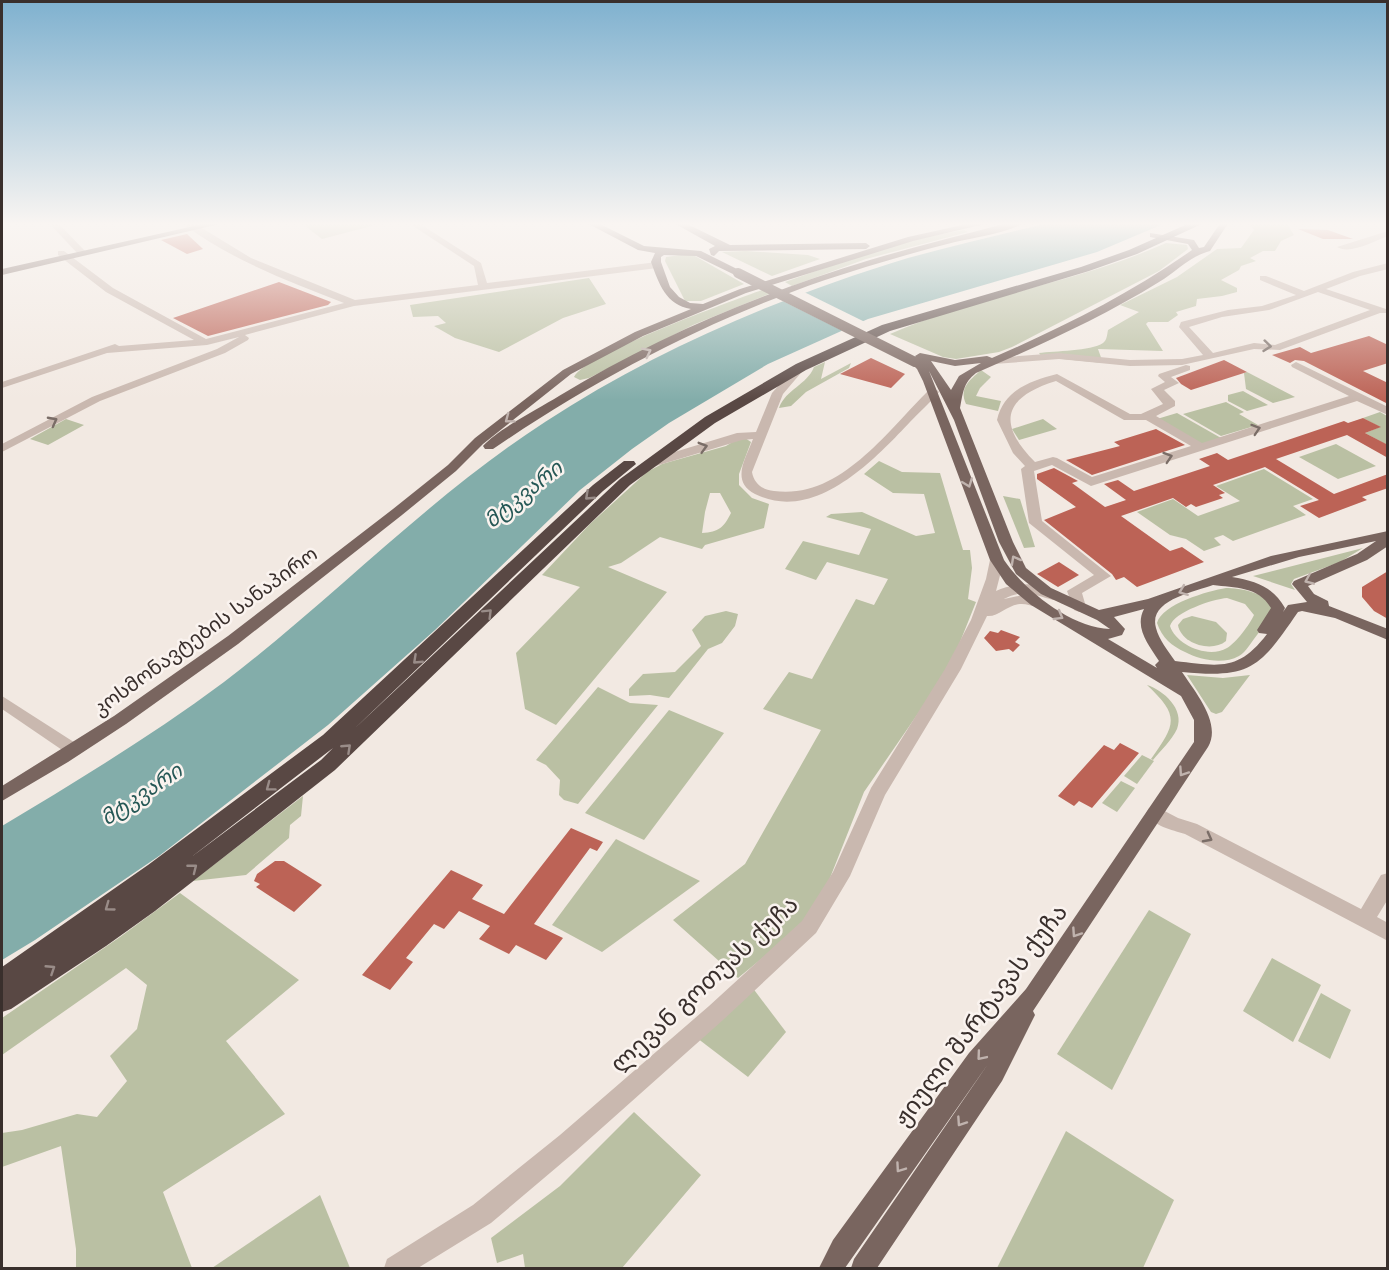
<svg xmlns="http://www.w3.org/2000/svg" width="1389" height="1270" font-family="Poppins,'Noto Sans Georgian',sans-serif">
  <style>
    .green { fill: #bac0a3; fill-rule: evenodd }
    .water { fill: #83adaa }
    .pier { fill: #f2e9e2 }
    .building { fill: #bc6356 }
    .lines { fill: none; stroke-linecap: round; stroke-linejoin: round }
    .minor { fill: #c9b8af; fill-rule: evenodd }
    .major { fill: #79655f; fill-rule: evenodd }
    .highway { fill: #594844; fill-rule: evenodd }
    .major-bridge { stroke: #79655f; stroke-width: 10 }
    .oneway { stroke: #7a6d67 }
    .oneway2 { stroke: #c0b3ae }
    .oneway3 { stroke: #998c88 }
    .labels { text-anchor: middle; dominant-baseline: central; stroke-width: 5; stroke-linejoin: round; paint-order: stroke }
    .street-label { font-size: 20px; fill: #392f2c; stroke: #faf3ef }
    .water-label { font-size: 21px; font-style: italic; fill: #255755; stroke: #faf3ef }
    .near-street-label { font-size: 24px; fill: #392f2c; stroke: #faf3ef }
  </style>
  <rect width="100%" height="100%" fill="#f2e9e2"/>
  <!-- green -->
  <g class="green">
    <path d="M303,222H387L322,239L309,229Z"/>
    <path d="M1248,222H1286L1294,235L1281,241L1275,251H1263L1250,258L1256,261L1241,266L1239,270L1221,280L1237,288V292L1222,296L1197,299L1196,306L1176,312L1178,315L1168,322H1148L1146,324L1163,351L1098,349L1103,363L1042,357L1039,353C1054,351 1091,351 1103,343C1107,340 1107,335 1108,330L1139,312L1120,305L1177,277L1217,249L1241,248L1254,230Z"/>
    <path d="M964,230L968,232L866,259L792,286L785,282C844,261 902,240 964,230Z"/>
    <path d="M1166,243L1187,245L1188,249L1159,271L1012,347L999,352L956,359L943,357L890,334C979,295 1077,283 1166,243Z"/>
    <path d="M746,251L808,255L820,259L772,276L722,252Z"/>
    <path d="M688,254L695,256L744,284L701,301H685L665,261L666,257Z"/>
    <path d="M589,278L606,304L563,318L499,352L455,338L434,326L446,323L438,316L413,317L410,305Z"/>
    <path d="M762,290L769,294L693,325L589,378L580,380L574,377C586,354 731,301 762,290Z"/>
    <path d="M825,362L821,379L851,363L849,368L806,392L791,406L779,408C786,389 807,385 814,367Z"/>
    <path d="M981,370L991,377L980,388L976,396L1001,401L998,411L966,404C959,388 969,381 981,370Z"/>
    <path d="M1247,372L1295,397L1273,403L1246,389L1244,373Z"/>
    <path d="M1243,391L1268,405L1247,411L1228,401V395Z"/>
    <path d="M1226,402L1244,412L1239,414L1258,425L1221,436L1183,414Z"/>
    <path d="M1380,412L1387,416V445L1365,433L1380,427L1363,418Z"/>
    <path d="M1177,413L1221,438L1200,445L1157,419Z"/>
    <path d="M66,419L84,425L48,445L30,439Z"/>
    <path d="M1043,419L1057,429L1019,440L1012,429Z"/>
    <path d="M739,438H745L751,442L739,474V485L752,498L769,504L764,528L705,545L702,549L660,537L621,563L608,567L667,592L556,725L525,709L516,653L580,587L542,575L590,524L647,472L662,464L726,446ZM710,493H720L731,513C724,527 719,532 702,533L705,512Z"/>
    <path d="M1336,444L1376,466L1338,479L1299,457Z"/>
    <path d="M879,461L902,472L940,473L963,550H970L972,568L968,599L976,602L950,667L864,792L824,893L803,925L738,978L673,920L745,864L821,730L763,709L789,672L812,679L856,599L874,605L888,579L827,562L816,580L785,569L803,541L859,555L871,529L826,517L831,514L862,512L916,536L935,533L924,494L893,493L864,474Z"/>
    <path d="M1264,469L1313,499L1293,506L1306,515L1233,541L1223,535L1214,538L1221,545L1204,551L1186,539L1170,535L1137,512L1173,499L1198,516L1240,501L1216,486Z"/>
    <path d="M1003,496L1020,499L1035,547L1024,548Z"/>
    <path d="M1363,548L1340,562L1294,579L1291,584L1295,590L1253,576Z"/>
    <path d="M1226,588C1240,588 1279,594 1271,616C1269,622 1261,629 1257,635C1252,641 1246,652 1239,656C1223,665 1200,660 1185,652C1172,646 1162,638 1157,623C1162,604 1208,591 1226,588ZM1227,598L1245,604L1254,615C1250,624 1236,643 1227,648C1208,659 1176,645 1170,626C1174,612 1213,599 1227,598Z"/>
    <path d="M726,611L738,614L735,626L722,643L708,649L669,698L650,695L629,696V689L643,674L675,672L701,646L692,630L705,616Z"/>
    <path d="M1192,616L1216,622L1227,633L1226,641C1212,653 1181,644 1178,625L1183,619Z"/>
    <path d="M1187,675L1223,678L1250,675L1222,712L1216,714L1211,712Z"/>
    <path d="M1147,685C1163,690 1185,709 1177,729C1172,740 1161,750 1153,760L1151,759C1176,724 1180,716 1147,685Z"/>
    <path d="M598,687L630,703L658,705L578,804L564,800L559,795L560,780L546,765L536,760Z"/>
    <path d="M669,710L724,733L644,840L585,813Z"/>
    <path d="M1142,755L1154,761L1137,784L1124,776Z"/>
    <path d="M1121,781L1135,788L1117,812L1102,803Z"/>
    <path d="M303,796L301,816L290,825L289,838L246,875L193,881Z"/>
    <path d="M616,839L700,881L602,952L552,925Z"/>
    <path d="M180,893L299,980L226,1041L285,1114L163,1192L192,1268H76V1249L61,1146L2,1167V1133L22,1130L77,1114L97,1117L127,1081L110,1056L137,1029L147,985L126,968L2,1055V1018L120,937Z"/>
    <path d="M1149,910L1191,934L1112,1090L1057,1054Z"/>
    <path d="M1272,958L1321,985L1293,1042L1243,1011Z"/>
    <path d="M752,987L786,1032L748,1077L697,1038Z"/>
    <path d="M1321,993L1351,1010L1330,1059L1298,1041Z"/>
    <path d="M634,1112L701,1175L622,1268H525L523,1254L497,1263L491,1238L560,1186Z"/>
    <path d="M1066,1131L1174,1200L1143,1268H997Z"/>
    <path d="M320,1195L350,1268H212Z"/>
  </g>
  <!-- water -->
  <path class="water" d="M1052,222H1168L1097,252L868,319L768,364L669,423L632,449L580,490L435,630L328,725L159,856L35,940L2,960V826C77,781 153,735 224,682C333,599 429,497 545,422C657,349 780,297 908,258C956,245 1004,234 1052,222Z"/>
  <!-- pier -->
  <path class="pier" d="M802,291L867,323L845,332L779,299Z"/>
  <!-- building -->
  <g class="building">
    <path d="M1298,229L1328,230L1353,239H1323Z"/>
    <path d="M187,234L203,249L187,254L161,240Z"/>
    <path d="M279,282L331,302L328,305L208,336L173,318Z"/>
    <path d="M1369,336L1388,345V363L1363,371L1388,383V404L1304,361L1295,360L1290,363L1272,355L1300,347L1311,353Z"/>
    <path d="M871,358L905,374L891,388L840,374Z"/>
    <path d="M1224,360L1247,372L1191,390L1181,384L1176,378Z"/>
    <path d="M1363,418L1381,427L1365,433L1388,445V458L1347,435L1276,459L1334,494L1388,474V488L1362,497L1367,500L1319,518L1300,506L1319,500L1265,467L1213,485L1225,493L1219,495L1223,498L1196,507L1191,504L1186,507L1173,498L1121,516L1170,551L1182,547L1204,562L1137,587L1124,577L1116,580L1112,574L1044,520L1076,507L1037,479V474L1054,468L1078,481L1072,483L1105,507L1126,500L1104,484L1118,480L1134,491L1210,466L1199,459L1217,453L1228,460L1344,421L1348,423Z"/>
    <path d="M1156,429L1185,445L1092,475L1066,460L1120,446L1114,442Z"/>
    <path d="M1059,562L1079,575L1058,587L1037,574Z"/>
    <path d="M1388,571V619L1374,611L1362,597V587Z"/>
    <path d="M1001,630L1020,637L1015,642L1020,645L1013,652L1009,649L996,651L984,638L990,631L998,633Z"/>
    <path d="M1120,743L1139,753L1092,808L1079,801L1074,806L1058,796L1104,745L1114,750Z"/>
    <path d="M571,828L603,842L597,851L590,848L534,924L563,938L546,960L516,945L509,954L479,939L490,926L459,911L444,929L434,924L406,958L413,962L390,990L362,975L451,870L483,885L472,899L504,914Z"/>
    <path d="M275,861H284L322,885L294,912L256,887L260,884L254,881L257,874Z"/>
  </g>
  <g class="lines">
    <!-- minor -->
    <g class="minor">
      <path d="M48,222H57L85,251V255H79Z"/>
      <path d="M186,222H192L251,258L355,300L478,285L474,266L407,222H417L481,263L487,283L657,262L662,265L657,268L354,306L245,335L249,338L248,340L225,353L100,401L2,452V444L92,397L217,349L239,337L207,345L107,353L2,388V382L115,344L119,346L194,340L106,292L58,255V251H64L113,288L206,339L344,303C288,281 234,261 186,226Z"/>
      <path d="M1388,231V236C1374,241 1350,255 1337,247Z"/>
      <path d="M1388,263V269L1360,276L1326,289L1386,309V313H1380L1280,350L1254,349L1182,365L1130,366L1059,359L994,364L989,361L994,358L1059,353L1130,360L1182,359L1203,355L1179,327L1181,322L1228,310L1262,306L1296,295L1260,280V276H1266L1304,291L1353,272ZM1318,292L1370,310L1275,345L1254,343L1213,353L1189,327L1222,317L1269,310Z"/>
      <path d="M1296,362L1388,407V415L1357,401L1091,486L1052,465L1034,471L1042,521L1111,576L1082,593L1086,607L1079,612L1074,610L1067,591L1094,575L1029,523L1021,469L1025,466L1013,453L997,420C1004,390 1030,381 1057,374L1130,414H1141L1163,404L1151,389L1165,382L1158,376L1159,374L1186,365L1190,366V370L1171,377L1179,383L1164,390L1175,401V406L1156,416L1202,443L1349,396L1292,367L1291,365ZM1056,381L1124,420H1146L1191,446L1092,477L1057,458L1053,457L1035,462C996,423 1004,397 1056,381Z"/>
      <path d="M801,364L806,367L783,394L752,472C754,484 763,490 774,491C840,500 887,431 929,390H937L939,392C930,403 919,412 910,422C874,460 814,524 755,494C730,481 746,458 753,439L742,440L649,468L643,464L645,461L737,433L756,432L772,393L797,365Z"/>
      <path d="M997,556L1004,560L996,591C1012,583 1047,580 1060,595L1053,600C1035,595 1021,589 1004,599L1023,595L1041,599L1043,602C1036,610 1029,603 1020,604C1007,605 999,617 987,616L961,669L885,795L850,876L816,933L723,1020L576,1151L491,1223L418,1268H384L387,1259L473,1205L560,1135L709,1006L802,921L833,872L871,788L945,669L971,620L986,579L990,560Z"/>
      <path d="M2,696L80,746L82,750L80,754L74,756L68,754L2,709Z"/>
      <path d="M1155,806L1178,818L1197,824L1361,909L1381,875L1388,873V899L1377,917L1388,923V941L1185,834C1172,830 1153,826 1146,813L1149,808Z"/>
    </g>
    <!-- major -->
    <g class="major">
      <path d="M212,222H228L2,275V269Z"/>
      <path d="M585,222H596L644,246L701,251L741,271V275H735L696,256L664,255L661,257V262L670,287L679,297L690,303L703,304L740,289L908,237L976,222H993L913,241L746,293L643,336L571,374L483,444L456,471L402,515L238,644L126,724L68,762L2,801V786L114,716L228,636L393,509L448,465L475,438L563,370L635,332L691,309C666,305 659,284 651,262L655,253L638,250Z"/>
      <path d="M672,222H683L730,245L866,243L870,246L866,249L719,251L714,256L711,255L709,249L715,246Z"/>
      <path d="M1011,222H1025C1009,233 975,237 955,242C911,253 868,266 825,280C706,321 597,378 493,449H485L483,446C498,429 538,409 559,396C656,337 761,293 870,260C916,246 964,235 1011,222Z"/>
      <path d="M1221,222H1229L1210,251C1190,256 1176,272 1159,282C1101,318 1038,346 976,373C963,383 963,393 960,408L1013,542L1026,568L1051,588L1099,610L1148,599L1271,556L1388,531V546L1367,560L1308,586L1314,594L1328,601L1329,606L1388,629V640L1335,618L1302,611L1298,612C1260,667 1252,679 1182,672C1195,692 1222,723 1208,747L1033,1011L1035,1015L1002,1081L877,1268H851L854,1259L988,1064L845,1268H819L833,1240L969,1053L1026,989L1194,742V720L1181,696L1031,605L1006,584L990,560L923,381L917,369L910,362L917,359L915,356L920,353L955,360L987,356L992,358C1061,328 1130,294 1192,250L1188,244L1150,237V233L1194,240L1199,248L1204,247ZM931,361L955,366L981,363L959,376L951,390ZM929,371L954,420L999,542L1016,574L1041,594L1097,620L1110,629C1072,628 1025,591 1004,560ZM1376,541L1357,554L1294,581L1292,584L1307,602L1288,605L1283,612L1285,608C1273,587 1256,581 1232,577L1299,557ZM1213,585C1235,588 1258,586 1271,608L1257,630L1259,633L1267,634C1238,672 1219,666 1175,661C1168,651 1159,640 1156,628C1148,600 1194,592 1213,585ZM1144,609C1134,628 1149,645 1159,661L1155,665L1157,668L1108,639L1122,635L1125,629L1114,617Z"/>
    </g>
    <!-- highway -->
    <path class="highway" d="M1192,222H1206L1137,254L1089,271L890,331L806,370L715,423L630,485L335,770L155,911L106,946L11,1009L2,1012V967L148,865L323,735L593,485L624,461H634L636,464L603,491L353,730L620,479L705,417L796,364L882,325L1081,267L1129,250ZM333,748L321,760L190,858Z"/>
    <!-- major-bridge -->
    <path class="major-bridge" d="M738,273L915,362"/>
  </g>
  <!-- one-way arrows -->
  <defs><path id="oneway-chevron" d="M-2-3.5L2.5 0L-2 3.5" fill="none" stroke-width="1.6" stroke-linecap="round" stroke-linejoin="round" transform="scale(1.5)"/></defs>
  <g class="oneway">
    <use href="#oneway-chevron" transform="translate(1267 346) rotate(6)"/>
    <use href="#oneway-chevron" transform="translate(53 421) rotate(-28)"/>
    <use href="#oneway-chevron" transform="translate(1256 429) rotate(-18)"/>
    <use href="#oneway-chevron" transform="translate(703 447) rotate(-16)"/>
    <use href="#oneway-chevron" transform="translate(1168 457) rotate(-18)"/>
    <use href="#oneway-chevron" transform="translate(1208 838) rotate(28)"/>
  </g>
  <g class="oneway2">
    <use href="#oneway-chevron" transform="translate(647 352) rotate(-27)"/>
    <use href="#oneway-chevron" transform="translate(509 419) rotate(143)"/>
    <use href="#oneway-chevron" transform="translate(968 483) rotate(69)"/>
    <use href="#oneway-chevron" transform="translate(1015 560) rotate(-119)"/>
    <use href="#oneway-chevron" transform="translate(1309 580) rotate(157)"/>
    <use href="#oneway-chevron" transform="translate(1183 591) rotate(159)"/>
    <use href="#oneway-chevron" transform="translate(1059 616) rotate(30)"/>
    <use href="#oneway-chevron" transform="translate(1183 772) rotate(124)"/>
    <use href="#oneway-chevron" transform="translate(1076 933) rotate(124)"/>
    <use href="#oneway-chevron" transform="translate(981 1056) rotate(130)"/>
    <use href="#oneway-chevron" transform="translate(961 1122) rotate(124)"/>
    <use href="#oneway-chevron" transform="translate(900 1168) rotate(125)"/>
  </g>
  <g class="oneway3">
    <use href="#oneway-chevron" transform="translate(589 496) rotate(137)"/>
    <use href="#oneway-chevron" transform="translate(488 613) rotate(-45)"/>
    <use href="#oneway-chevron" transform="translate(417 660) rotate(137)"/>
    <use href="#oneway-chevron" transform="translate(347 748) rotate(-43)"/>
    <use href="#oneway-chevron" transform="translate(270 787) rotate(143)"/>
    <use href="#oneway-chevron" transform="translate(193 868) rotate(-38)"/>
    <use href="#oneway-chevron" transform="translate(109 907) rotate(144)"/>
    <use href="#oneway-chevron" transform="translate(51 969) rotate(-33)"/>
  </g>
  <!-- sky -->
  <linearGradient id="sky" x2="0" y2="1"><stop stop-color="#7fb1cf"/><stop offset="0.56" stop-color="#f9f5f2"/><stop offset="1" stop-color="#f9f5f2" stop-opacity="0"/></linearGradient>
  <rect width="1389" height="400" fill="url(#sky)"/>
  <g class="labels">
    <!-- street labels -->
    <g class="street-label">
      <text transform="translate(205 631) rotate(-36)">კოსმონავტების სანაპირო</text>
    </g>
    <!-- water labels -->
    <g class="water-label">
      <text transform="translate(523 494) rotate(-39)">მტკვარი</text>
      <text transform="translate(141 794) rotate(-34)">მტკვარი</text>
    </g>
    <!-- near-street labels -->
    <g class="near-street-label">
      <text transform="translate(704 984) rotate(-43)">ლევან გოთუას ქუჩა</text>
      <text transform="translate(980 1015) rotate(-53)">ჟიული შარტავას ქუჩა</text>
    </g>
  </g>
  <!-- border -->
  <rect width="1389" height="1270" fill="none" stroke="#392f2c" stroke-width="6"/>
</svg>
